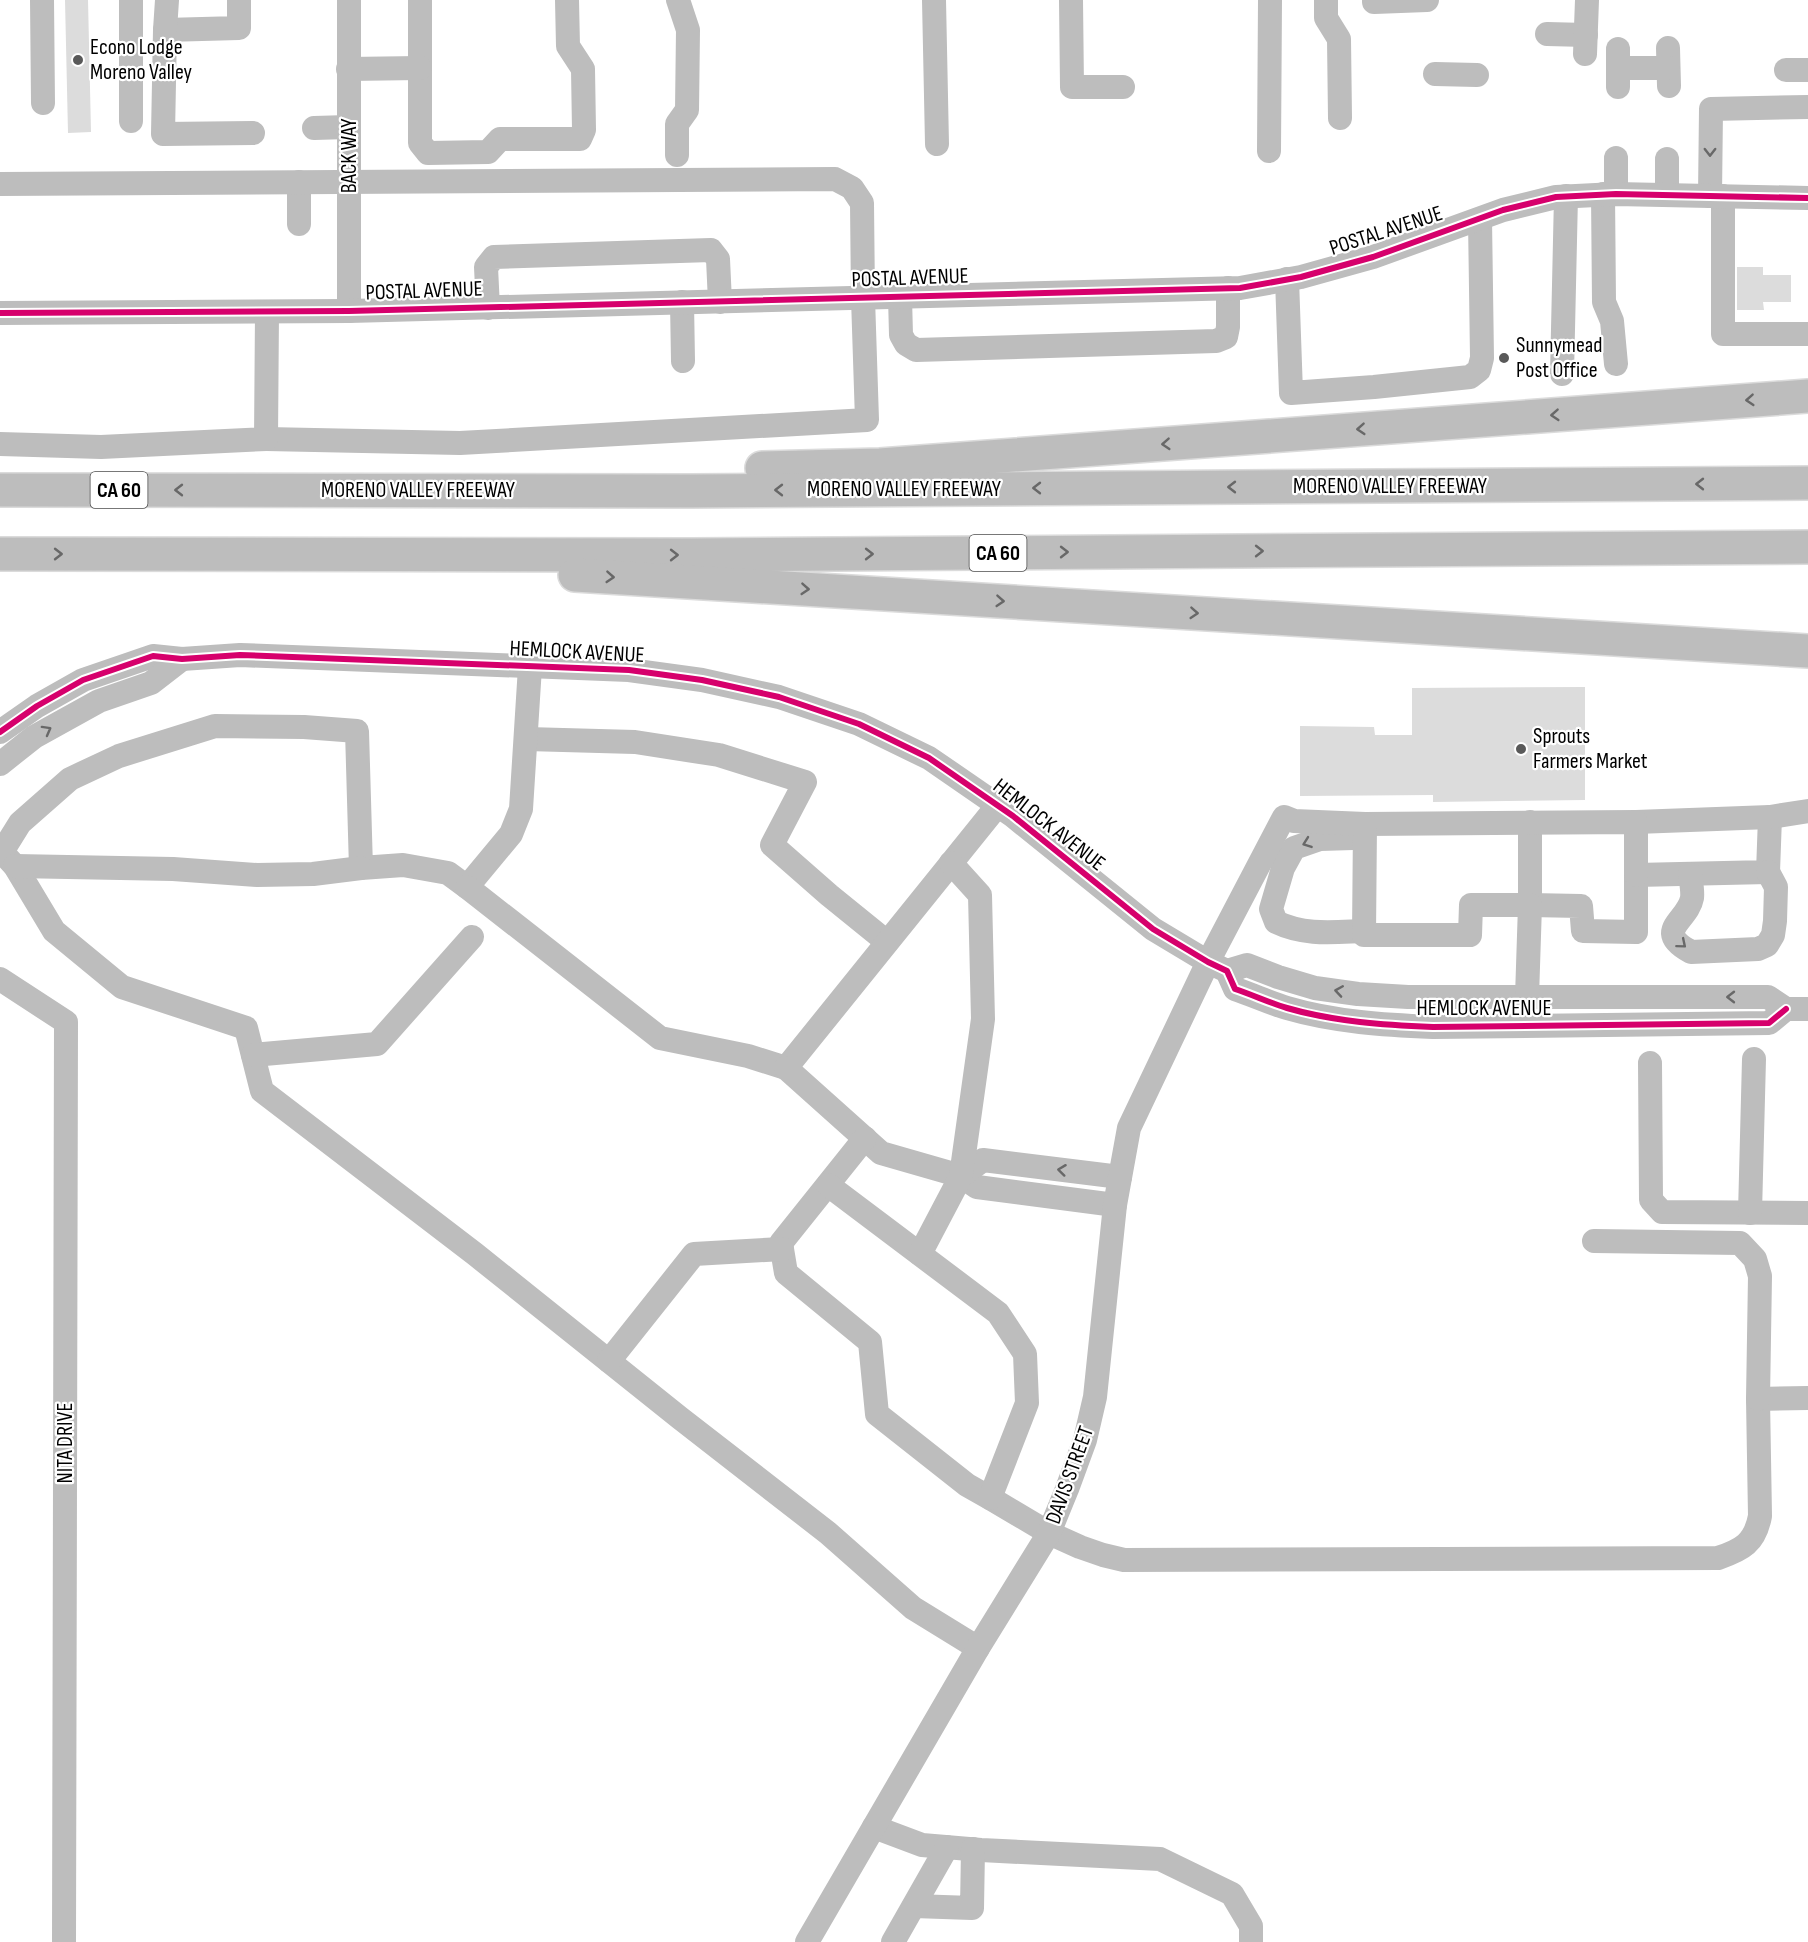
<svg xmlns="http://www.w3.org/2000/svg" width="1808" height="1942" font-family="'Sofia Sans Condensed',sans-serif">
  <style>
    .building { fill: #dcdcdc }
    .lines { fill: none; stroke-linecap: round; stroke-linejoin: round }
    .highway-casing { stroke: #dbdbdb; stroke-width: 36 }
    .minor { stroke: #bdbdbd; stroke-width: 24 }
    .highway { stroke: #bdbdbd; stroke-width: 33 }
    .cycleway-casing { stroke: #fff; stroke-width: 10 }
    .cycleway { stroke: #d6006c; stroke-width: 6 }
    .oneway { stroke: #686868 }
    .poi-dot { fill: #595959; stroke: #fff; stroke-width: 2 }
    .labels { text-anchor: middle; dominant-baseline: central; stroke-width: 4.5; stroke-linejoin: round; paint-order: stroke }
    .shield { fill: #fff; stroke: #4c4c4c; stroke-width: 1.5 }
    .shield-label { font-size: 21px; font-weight: bold; fill: #000 }
    .poi-label { font-size: 22px; fill: #000; stroke: #fff; text-anchor: start }
    .street-label { font-size: 22px; fill: #000; stroke: #fff }
  </style>
  <rect width="100%" height="100%" fill="#fff"/>
  <!-- building -->
  <g class="building">
    <path d="M65,0H88L91,132L68,133Z"/>
    <path d="M1737,267H1763V275H1791V302H1763L1764,310H1737Z"/>
    <path d="M1585,687V800L1433,802V795L1300,796V726L1374,727L1375,735H1412V688Z"/>
  </g>
  <g class="lines">
    <!-- highway casing -->
    <g class="highway-casing">
      <g id="highway">
        <path d="M762,468L880,465L1808,396"/>
        <path d="M0,490L690,491L1808,483"/>
        <path d="M0,554L691,555L1808,547"/>
        <path d="M575,575L1808,651"/>
      </g>
    </g>
    <!-- minor -->
    <g class="minor">
      <path d="M42,0L43,103"/>
      <path d="M131,0V121"/>
      <path d="M239,0V28L165,30L163,134L253,133"/>
      <path d="M420,0V143L428,153L488,152L500,139H580L584,130L583,69L568,46L567,0"/>
      <path d="M934,0L937,144"/>
      <path d="M1071,0L1072,87H1123"/>
      <path d="M1326,0V18L1339,39L1340,118"/>
      <path d="M1374,0V2L1427,0"/>
      <path d="M165,30L167,0"/>
      <path d="M1547,34L1586,35"/>
      <path d="M1668,48L1669,86"/>
      <path d="M1585,54L1587,0"/>
      <path d="M1618,68H1668"/>
      <path d="M348,69L420,68"/>
      <path d="M1786,70H1808"/>
      <path d="M1435,74L1477,75"/>
      <path d="M1618,87V49"/>
      <path d="M314,128L348,127"/>
      <path d="M1269,151L1270,0"/>
      <path d="M677,155V124L687,110L688,30L678,0"/>
      <path d="M299,182V224"/>
      <path d="M0,184L835,179L852,188L862,203L863,298L867,420L460,443L266,439"/>
      <path d="M1603,194L1604,302L1612,321L1616,364"/>
      <path d="M1616,194V158"/>
      <path d="M1667,195V159"/>
      <path d="M1710,196L1711,109L1808,107"/>
      <path d="M1723,196V334H1808"/>
      <path d="M1287,279L1291,393L1374,387L1470,377L1479,370L1482,358L1480,219"/>
      <path d="M900,297L901,335L906,344L916,350L1216,341L1226,337L1228,327V288"/>
      <path d="M682,302L683,361"/>
      <path d="M488,308L486,267L494,257L711,250L718,259L720,302"/>
      <path d="M349,311V0"/>
      <path d="M0,313L349,311L1240,288L1301,277L1373,257L1503,210L1556,197L1616,194L1808,198"/>
      <path d="M1562,374L1566,196"/>
      <path d="M0,444L101,447L266,439L267,312"/>
      <path d="M0,732L37,706L83,680L153,656L182,659L240,655L629,670L702,680L779,697L859,724L929,758L1013,816L1153,929L1208,962L1227,971L1235,989C1253,995 1270,1003 1287,1008C1335,1022 1385,1025 1433,1027L1769,1023L1786,1009"/>
      <path d="M527,739L635,742L719,755L805,782L772,845L829,895L887,942"/>
      <path d="M0,764L34,737L99,701L151,683L182,659"/>
      <path d="M1530,822V905L1581,906L1583,931L1636,932V875L1768,872L1770,817"/>
      <path d="M1636,822L1770,817L1808,811"/>
      <path d="M1365,824L1636,822V875"/>
      <path d="M1353,838L1320,839L1294,848L1283,868L1271,909L1276,922C1305,936 1334,932 1364,931"/>
      <path d="M0,850L15,866L54,931L122,987L246,1028L262,1091L475,1254L680,1418L828,1533L913,1608L978,1648"/>
      <path d="M2,852L20,823L70,779L119,756L215,726L304,727L357,731L361,868L403,865L448,873L467,887L511,834L521,809L530,667"/>
      <path d="M15,866L173,869L257,875L313,874L361,868"/>
      <path d="M1690,874C1691,882 1693,891 1692,898C1688,921 1652,931 1691,952L1758,949L1767,945L1773,935L1775,921L1776,887L1768,872"/>
      <path d="M467,887L660,1038L748,1056L786,1068L998,805"/>
      <path d="M1227,971L1247,965L1278,977L1315,988L1358,994L1408,997H1768L1786,1009H1808"/>
      <path d="M0,979L66,1022L64,1942"/>
      <path d="M253,1055L377,1044L472,937"/>
      <path d="M1650,1063L1651,1200L1662,1212L1808,1213"/>
      <path d="M786,1068L881,1153L961,1176L977,1187L1115,1205"/>
      <path d="M865,1138L781,1243L786,1273L870,1342L877,1414L967,1485L990,1498L1049,1533L1080,1547L1103,1555L1124,1560L1718,1558C1742,1550 1755,1543 1760,1516L1758,1399L1808,1398"/>
      <path d="M961,1176L983,1160L1120,1177"/>
      <path d="M828,1185L998,1313L1025,1354L1027,1403L990,1498"/>
      <path d="M1750,1213L1754,1059"/>
      <path d="M1594,1241L1740,1243L1755,1259L1760,1276L1758,1399"/>
      <path d="M920,1254L961,1176L983,1019L980,895L951,863"/>
      <path d="M609,1361L694,1254L782,1249"/>
      <path d="M874,1827L922,1845L981,1850L1160,1859L1232,1894L1251,1926V1942"/>
      <path d="M914,1906L972,1908L973,1849"/>
      <path d="M807,1942L978,1648L1049,1533L1067,1489L1085,1440L1095,1397L1115,1205L1129,1128L1208,962L1284,817L1294,821L1365,824L1364,935H1470L1471,905H1530L1527,997"/>
      <path d="M893,1942L947,1847"/>
    </g>
    <!-- highway -->
    <use href="#highway" class="highway"/>
    <!-- cycleway casing -->
    <g class="cycleway-casing">
      <g id="cycleway">
        <path d="M0,313L349,311L1240,288L1301,277L1373,257L1503,210L1556,197L1616,194L1808,198"/>
        <path d="M0,732L37,706L83,680L153,656L182,659L240,655L629,670L702,680L779,697L859,724L929,758L1013,816L1153,929L1208,962L1227,971L1235,989C1253,995 1270,1003 1287,1008C1335,1022 1385,1025 1433,1027L1769,1023L1786,1009"/>
      </g>
    </g>
    <!-- cycleway -->
    <use href="#cycleway" class="cycleway"/>
  </g>
  <!-- one-way arrows -->
  <defs><path id="oneway-chevron" d="M-2-3.5L2.5 0L-2 3.5" fill="none" stroke-width="1.6" stroke-linecap="round" stroke-linejoin="round" transform="scale(1.5)"/></defs>
  <g class="oneway">
    <use href="#oneway-chevron" transform="translate(1710 152) rotate(90)"/>
    <use href="#oneway-chevron" transform="translate(1750 400) rotate(176)"/>
    <use href="#oneway-chevron" transform="translate(1555 415) rotate(176)"/>
    <use href="#oneway-chevron" transform="translate(1361 429) rotate(176)"/>
    <use href="#oneway-chevron" transform="translate(1166 444) rotate(176)"/>
    <use href="#oneway-chevron" transform="translate(1700 484) rotate(180)"/>
    <use href="#oneway-chevron" transform="translate(1232 487) rotate(180)"/>
    <use href="#oneway-chevron" transform="translate(1037 488) rotate(180)"/>
    <use href="#oneway-chevron" transform="translate(179 490) rotate(-180)"/>
    <use href="#oneway-chevron" transform="translate(779 490) rotate(180)"/>
    <use href="#oneway-chevron" transform="translate(1259 551)"/>
    <use href="#oneway-chevron" transform="translate(1064 552)"/>
    <use href="#oneway-chevron" transform="translate(58 554)"/>
    <use href="#oneway-chevron" transform="translate(869 554)"/>
    <use href="#oneway-chevron" transform="translate(674 555)"/>
    <use href="#oneway-chevron" transform="translate(610 577) rotate(4)"/>
    <use href="#oneway-chevron" transform="translate(805 589) rotate(4)"/>
    <use href="#oneway-chevron" transform="translate(1000 601) rotate(4)"/>
    <use href="#oneway-chevron" transform="translate(1194 613) rotate(4)"/>
    <use href="#oneway-chevron" transform="translate(47 730) rotate(-29)"/>
    <use href="#oneway-chevron" transform="translate(1307 843) rotate(160)"/>
    <use href="#oneway-chevron" transform="translate(1682 944) rotate(40)"/>
    <use href="#oneway-chevron" transform="translate(1339 991) rotate(-171)"/>
    <use href="#oneway-chevron" transform="translate(1731 997) rotate(180)"/>
    <use href="#oneway-chevron" transform="translate(1062 1170) rotate(-173)"/>
  </g>
  <!-- markers -->
  <g class="poi-dot">
    <circle cx="78" cy="60" r="6"/>
    <circle cx="1504" cy="358" r="6"/>
    <circle cx="1521" cy="749" r="6"/>
  </g>
  <g class="labels">
    <!-- shield labels -->
    <g class="shield">
      <rect x="90.5" y="472" width="57" height="36" rx="4.5"/>
      <rect x="969.5" y="535" width="57" height="36" rx="4.5"/>
    </g>
    <g class="shield-label">
      <text x="119" y="490">CA 60</text>
      <text x="998" y="553">CA 60</text>
    </g>
    <!-- poi labels -->
    <g class="poi-label">
      <text x="90" y="47">Econo Lodge<tspan x="90" dy="25">Moreno Valley</tspan></text>
      <text x="1516" y="345">Sunnymead<tspan x="1516" dy="25">Post Office</tspan></text>
      <text x="1533" y="736">Sprouts<tspan x="1533" dy="25">Farmers Market</tspan></text>
    </g>
    <!-- street labels -->
    <g class="street-label">
      <text transform="translate(349 156) rotate(-90)">BACK WAY</text>
      <text transform="translate(1386 231) rotate(-18)">POSTAL AVENUE</text>
      <text transform="translate(910 278) rotate(-2)">POSTAL AVENUE</text>
      <text transform="translate(424 291) rotate(-2)">POSTAL AVENUE</text>
      <text x="1390" y="486">MORENO VALLEY FREEWAY</text>
      <text x="904" y="489">MORENO VALLEY FREEWAY</text>
      <text x="418" y="490">MORENO VALLEY FREEWAY</text>
      <text transform="translate(577 652) rotate(3)">HEMLOCK AVENUE</text>
      <text transform="translate(1049 825) rotate(38)">HEMLOCK AVENUE</text>
      <text x="1484" y="1008">HEMLOCK AVENUE</text>
      <text transform="translate(65 1443) rotate(-90)">NITA DRIVE</text>
      <text transform="translate(1070 1475) rotate(-70)">DAVIS STREET</text>
    </g>
  </g>
</svg>
